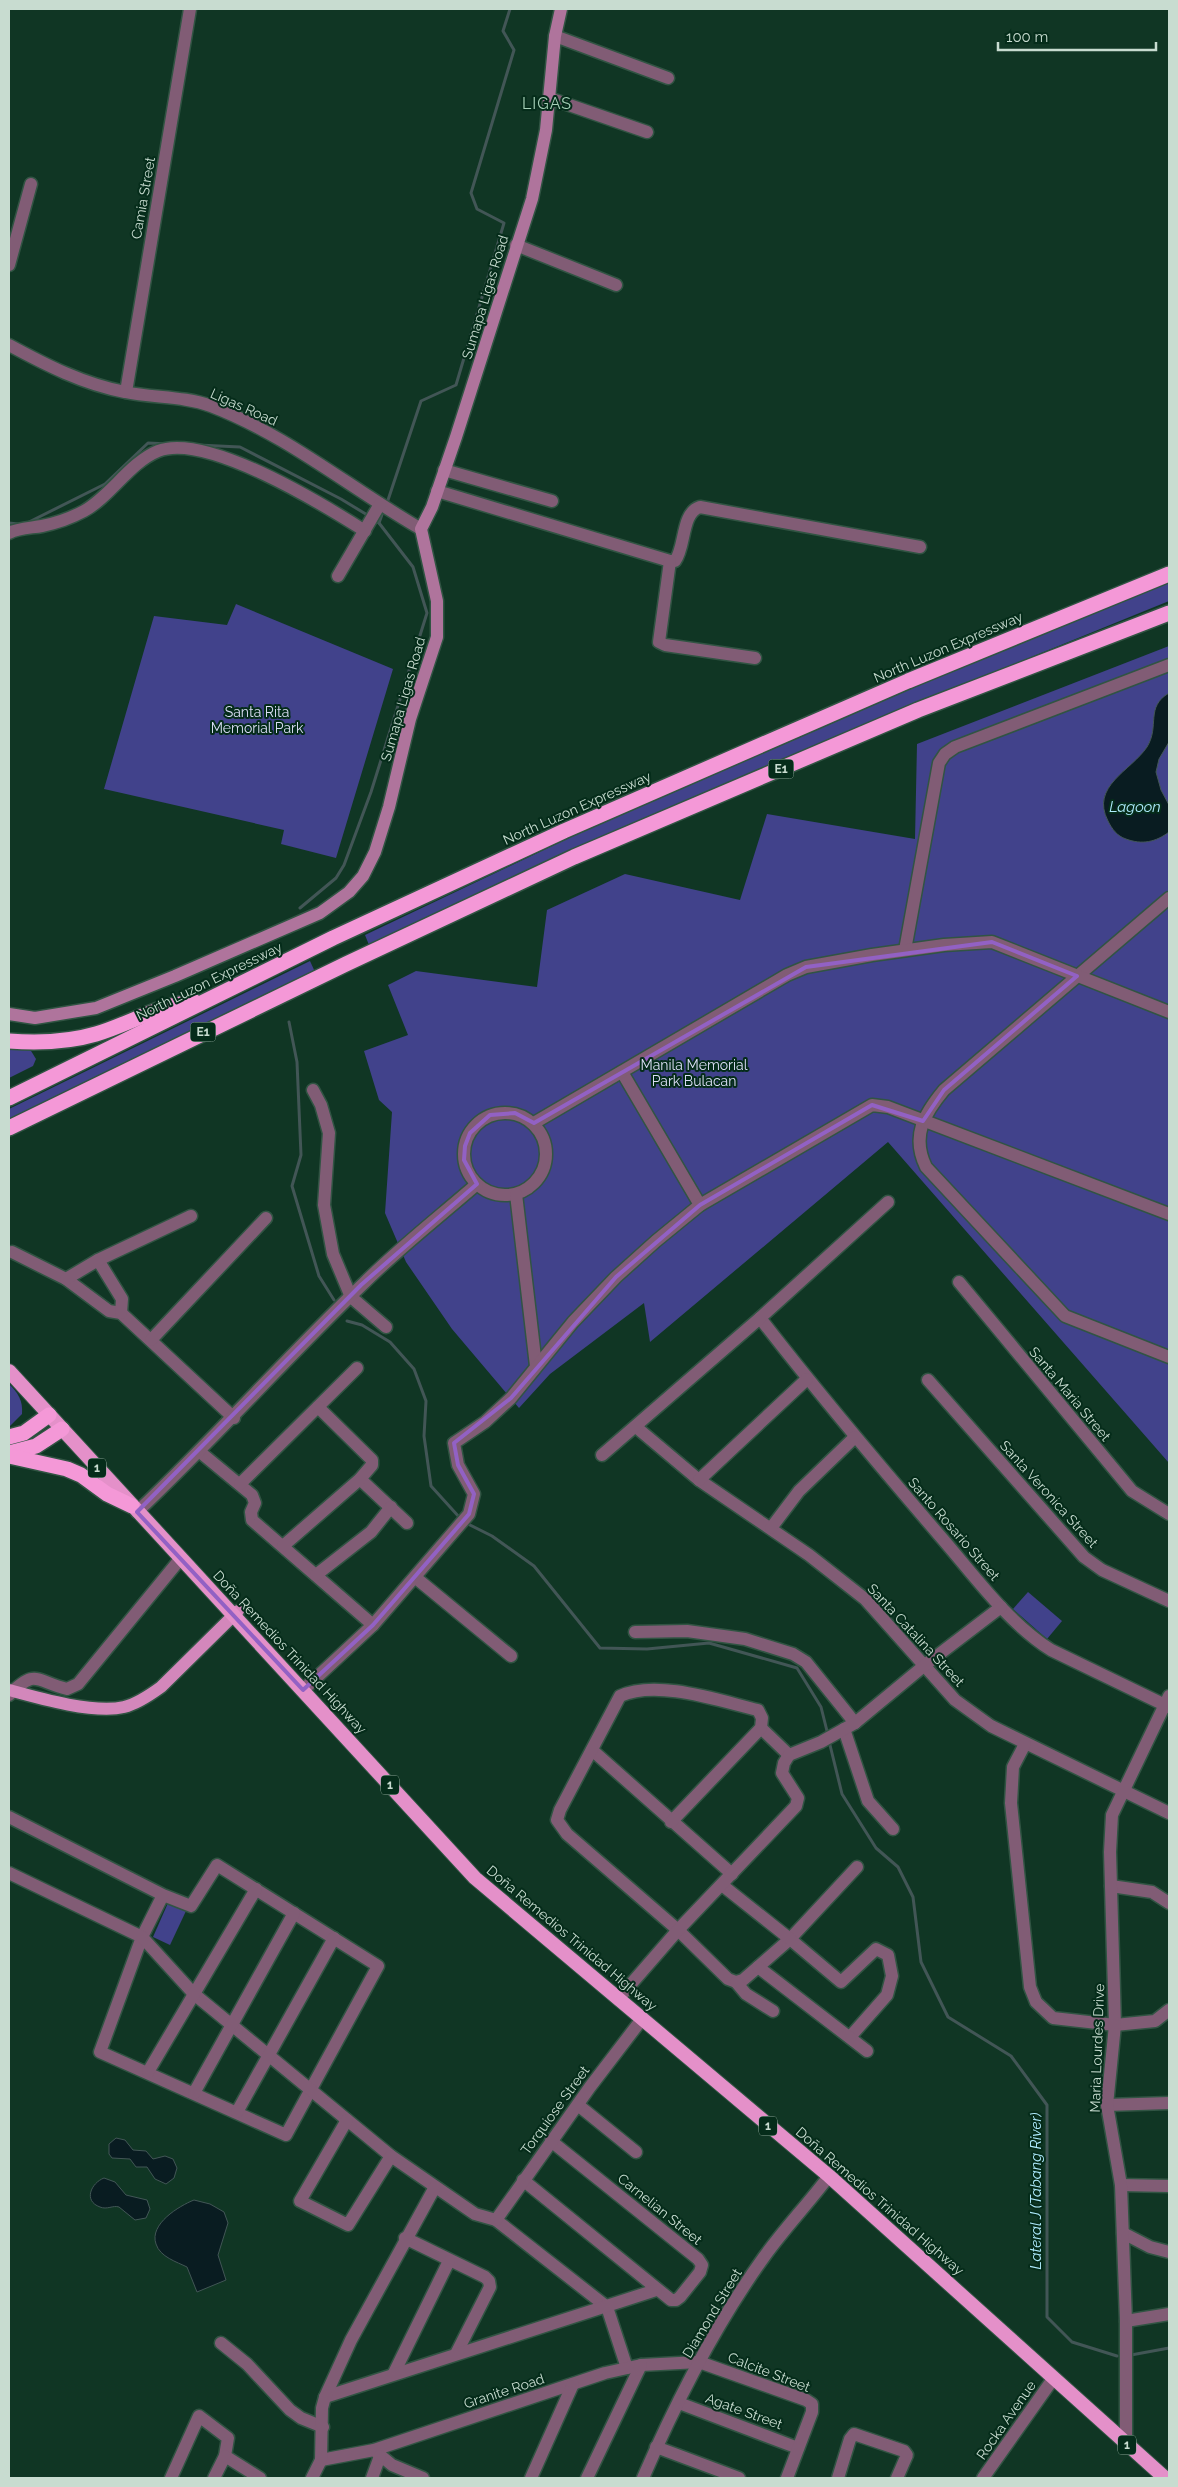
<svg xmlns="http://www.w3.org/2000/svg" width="1178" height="2487" font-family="Raleway,sans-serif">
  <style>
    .green { fill: #41428b }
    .water { fill: #091c21; stroke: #425656 }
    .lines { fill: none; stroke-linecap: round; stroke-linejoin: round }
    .stream { stroke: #425656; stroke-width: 3 }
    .minor-casing { stroke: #315443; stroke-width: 15 }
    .secondary-casing { stroke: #315443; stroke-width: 15 }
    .primary-casing { stroke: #315443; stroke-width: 15 }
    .trunk-casing { stroke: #315443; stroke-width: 16 }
    .motorway-casing { stroke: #315443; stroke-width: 18 }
    .minor { stroke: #815c75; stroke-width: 12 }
    .secondary { stroke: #af749c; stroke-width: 12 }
    .primary { stroke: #d387bb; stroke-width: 12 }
    .trunk { stroke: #e490c9; stroke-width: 14 }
    .motorway { stroke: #f498d7; stroke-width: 15 }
    .marked { fill: none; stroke: #9261c4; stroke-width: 4; stroke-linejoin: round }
    .labels { text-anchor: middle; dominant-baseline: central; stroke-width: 4; stroke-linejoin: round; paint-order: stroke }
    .shield { fill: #052c1a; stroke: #8ea799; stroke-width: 1 }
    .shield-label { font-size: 12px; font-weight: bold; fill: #c8dcd0 }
    .street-label { font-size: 14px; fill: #c8dcd0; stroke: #052c1a }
    .park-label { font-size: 14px; fill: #dcdff7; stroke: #052c1a }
    .water-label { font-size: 15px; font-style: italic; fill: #b0ecff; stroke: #052c1a }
    .quarter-label { font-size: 16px; letter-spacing: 1px; fill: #a6cfb7; stroke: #052c1a }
  </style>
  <rect width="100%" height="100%" fill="#103624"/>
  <!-- green -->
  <g class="green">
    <path d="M1169,583V601L894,713L369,945L365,935L640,804L834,717Z"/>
    <path d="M236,604L393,669L336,858L281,844L284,830L104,789L154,616L227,625Z"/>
    <path d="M1169,646V1463L888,1142L650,1342L644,1303L550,1374L519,1408L452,1329L406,1262L385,1213L392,1112L379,1100L364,1051L408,1035L388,985L416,971L537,987L547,910L625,874L740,900L767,814L915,839L917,744Z"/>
    <path d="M310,961L315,972L9,1122V1109Z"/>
    <path d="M9,1044L28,1046L36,1059L33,1066L9,1078Z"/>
    <path d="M9,1384C18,1393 23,1400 22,1414L9,1427Z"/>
    <path d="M1028,1592L1062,1621L1047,1639L1013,1609Z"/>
    <path d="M168,1903L186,1911L170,1945L153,1937Z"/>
  </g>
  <!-- water -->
  <g class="water">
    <path d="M1169,693V742L1159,759L1156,772L1161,790L1169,805V832C1156,842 1142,845 1126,839C1117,836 1112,829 1108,821C1090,786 1131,771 1147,747C1160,726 1145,707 1169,693Z"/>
    <path d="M116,2138L125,2140L133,2150L146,2151L153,2159L165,2156L173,2159L177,2168L174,2178L166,2184L155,2179L147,2167H136L130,2159L112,2158L109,2154V2144Z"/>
    <path d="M104,2178L115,2182L126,2195L147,2200L150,2209L146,2218L135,2220L119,2207C113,2205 107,2210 100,2207C83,2201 91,2183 104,2178Z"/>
    <path d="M194,2200L210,2204L224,2212L228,2223L218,2255L226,2280L197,2292L187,2267C177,2262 160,2257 156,2244C149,2224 179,2206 194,2200Z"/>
  </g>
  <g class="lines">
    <!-- stream -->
    <g class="stream">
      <path d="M198,445L240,447L341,499L369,516"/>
      <path d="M387,503L421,401L456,385L504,223L477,209L471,193L514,50L503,31L510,9"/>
      <path d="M29,522L105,484L148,443L169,444"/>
      <path d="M9,523L18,524"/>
      <path d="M379,523L384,509"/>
      <path d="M300,908L336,878L344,865L371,792L427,613L413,567L379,523L374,519"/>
      <path d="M289,1022L297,1062L301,1155L292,1186L319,1276L334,1300"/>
      <path d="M347,1321L362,1325L390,1342L414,1369L426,1401L424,1436L431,1486L460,1518"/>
      <path d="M464,1522L492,1536L534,1566L600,1648L647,1649L709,1643L797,1668L821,1707L828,1735"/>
      <path d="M829,1741L842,1794L876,1848L898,1867L913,1897L921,1962L948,2017L1011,2056L1047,2105V2317L1072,2342L1117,2356"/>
      <path d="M1131,2355L1169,2348"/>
    </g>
    <!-- minor casing -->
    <g class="minor-casing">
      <g id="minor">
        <path d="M555,36L668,78"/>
        <path d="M549,98L647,132"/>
        <path d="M516,245L616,285"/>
        <path d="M9,265L31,184"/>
        <path d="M9,345C46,365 83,384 125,392C153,398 184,396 211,406C287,435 350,488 421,529"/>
        <path d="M126,392L190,9"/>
        <path d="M444,470L552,501"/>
        <path d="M437,491L670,561H675C686,546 681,513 700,507L920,547"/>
        <path d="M9,533C18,528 31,528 42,526C57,523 71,518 84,511C111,496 129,463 158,451C206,432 324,505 365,531"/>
        <path d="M670,561L659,642L665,645L755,658"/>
        <path d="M338,576L380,504"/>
        <path d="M1169,898L944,1090C924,1114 911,1136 926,1167L1065,1316L1169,1357"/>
        <path d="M905,950L939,763L945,754L955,747L1169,665"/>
        <path d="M622,1072L700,1205"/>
        <path d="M313,1090L321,1105L329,1133L324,1205L333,1254L351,1297L386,1327"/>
        <circle cx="505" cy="1154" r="41"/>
        <path d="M534,1123L787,975L806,967L872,955L944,945L992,942L1169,1012"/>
        <path d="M516,1194L536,1366"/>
        <path d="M12,1252L66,1279L109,1311L121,1313L234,1418"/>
        <path d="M98,1260L122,1299L121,1313"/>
        <path d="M66,1279L98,1260L191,1216"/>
        <path d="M959,1282L1132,1491L1169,1514"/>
        <path d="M760,1318C818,1393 878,1464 940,1536C974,1575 1006,1621 1051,1650L1169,1707"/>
        <path d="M151,1340L266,1218"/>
        <path d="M928,1380L1084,1557L1102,1570L1169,1601"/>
        <path d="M636,1427L699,1480L809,1555L865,1599L955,1700L991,1726L1169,1813"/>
        <path d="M200,1452L252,1495L255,1503L251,1512L252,1520L373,1625"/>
        <path d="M602,1455L760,1318L888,1202"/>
        <path d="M360,1479L407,1523"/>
        <path d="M699,1480L807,1379"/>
        <path d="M240,1484L357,1368"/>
        <path d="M137,1512C215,1438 286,1358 363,1284C399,1248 439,1217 477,1184"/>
        <path d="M771,1528L799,1491L855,1437"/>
        <path d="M283,1546L360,1479L372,1465V1460L318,1407"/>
        <path d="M316,1575L371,1532L391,1507"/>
        <path d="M416,1578L511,1656"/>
        <path d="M635,1632L687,1631L745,1639L793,1654L806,1662L855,1723"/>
        <path d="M303,1690L373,1625L469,1514L474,1494L458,1465L454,1443L485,1422L511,1398L573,1322L616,1277L656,1241L700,1205L872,1105L888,1107L1169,1214"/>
        <path d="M9,1695C36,1668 35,1681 67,1689L78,1684L181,1558"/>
        <path d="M761,1728L789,1755"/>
        <path d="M844,1729L868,1801L893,1829"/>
        <path d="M1025,1744L1013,1767L1011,1803L1030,1987L1036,2002L1053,2018L1115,2025L1155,2021L1169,2010"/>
        <path d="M592,1750L732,1874"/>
        <path d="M9,1817L163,1895L191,1906L217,1865L378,1966L286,2135L100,2052L142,1937L163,1895"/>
        <path d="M671,1822L761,1728L762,1718L758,1710C720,1701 657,1679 620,1696L560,1810L557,1820L567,1834L678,1930L728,1979L736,1982L743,1980L790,1939L857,1867"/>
        <path d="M9,1873L142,1937L194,1994L391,2156L475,2214L496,2220L607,2307"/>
        <path d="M722,1885L790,1939L841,1982L876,1949L888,1955L892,1976L887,1995L850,2037"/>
        <path d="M1111,1886L1152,1892L1169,1903"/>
        <path d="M758,1967L867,2051"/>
        <path d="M736,1982L746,1994L773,2011"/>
        <path d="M618,1999L678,1930L796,1806L798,1798L782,1773L784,1763L789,1755L821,1742L855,1723L925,1665L1001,1607"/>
        <path d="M148,2072L256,1889"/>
        <path d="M194,2093L294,1913"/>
        <path d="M578,2105L636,2152"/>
        <path d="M1107,2105L1169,2103"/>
        <path d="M237,2112L334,1938"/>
        <path d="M347,2120L300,2201L348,2225L391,2156"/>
        <path d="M523,2180L671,2300H676L680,2297L700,2272L702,2265L698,2259L551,2141"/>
        <path d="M1121,2185L1169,2186"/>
        <path d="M496,2220L590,2087L642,2019"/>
        <path d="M1123,2233L1150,2247L1169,2252"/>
        <path d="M405,2238L485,2277L489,2281L490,2287L456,2354"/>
        <path d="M607,2307L627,2368"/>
        <path d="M1126,2321L1169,2314"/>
        <path d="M221,2343L247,2364L290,2410L301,2418L323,2427"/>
        <path d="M394,2373L449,2261"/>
        <path d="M325,2397L656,2290"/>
        <path d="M679,2403L798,2448"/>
        <path d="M1126,2444V2321L1121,2185L1107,2105L1115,2025L1110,1852L1112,1815L1169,1696"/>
        <path d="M656,2447L739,2478"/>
        <path d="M374,2450L392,2465L423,2478"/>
        <path d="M321,2460L374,2450L605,2373L641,2365L699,2362L806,2400L812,2404V2412L787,2478"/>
        <path d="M171,2478L199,2416L228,2438L225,2456L260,2478"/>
        <path d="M214,2478L225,2456"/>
        <path d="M312,2478L321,2460L322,2408L325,2397L351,2340L435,2187"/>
        <path d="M372,2478L380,2456"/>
        <path d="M531,2478L573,2384"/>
        <path d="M587,2478L641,2365"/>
        <path d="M643,2478C676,2402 715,2325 764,2257C784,2229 808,2204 829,2176"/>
        <path d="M838,2478L850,2439L854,2434L904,2451L907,2455L897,2478"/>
        <path d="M983,2478L1053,2379"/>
      </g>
    </g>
    <!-- secondary casing -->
    <g class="secondary-casing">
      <path id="secondary" d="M9,1014L35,1018L96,1008L175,976L320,913L349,892L363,876L375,852L389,807L410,719L437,637V601L421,529L432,507L456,437L532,199L546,130L555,36L561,9"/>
    </g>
    <!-- primary casing -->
    <g class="primary-casing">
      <path id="primary" d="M9,1690C38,1698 94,1714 124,1707C137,1704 150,1695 161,1687L238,1611"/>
    </g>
    <!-- trunk casing -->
    <g class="trunk-casing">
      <path id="trunk" d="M9,1371L475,1878L829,2176L1165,2478"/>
    </g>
    <!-- motorway casing -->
    <g class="motorway-casing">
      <g id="motorway">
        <path d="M9,1041C37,1043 69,1042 96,1034C130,1024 160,1004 195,1002"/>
        <path d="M9,1098L333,938L564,831L908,681L1169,574"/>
        <path d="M9,1128L346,964L574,857L918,710L1169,613"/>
        <path d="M9,1437L24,1433L49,1415"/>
        <path d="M9,1453L36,1446L62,1429"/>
        <path d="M9,1456L67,1469L81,1475L107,1494L132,1506"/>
      </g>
    </g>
    <!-- minor -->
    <use href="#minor" class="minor"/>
    <!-- secondary -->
    <use href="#secondary" class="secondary"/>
    <!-- primary -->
    <use href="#primary" class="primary"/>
    <!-- trunk -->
    <use href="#trunk" class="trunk"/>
    <!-- motorway -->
    <use href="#motorway" class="motorway"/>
  </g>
  <!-- marked area -->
  <path class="marked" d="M992,942L1077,976L944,1090L923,1121L872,1105L700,1205L616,1277L511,1398L454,1443L458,1465L474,1494L469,1514L373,1625L303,1690L137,1512L361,1285L477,1184L464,1160L465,1146L470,1133L490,1115L515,1113L534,1123L806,967Z"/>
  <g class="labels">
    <!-- shield labels -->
    <g class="shield">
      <rect x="768.5" y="759.5" width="25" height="19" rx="4"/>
      <rect x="190.5" y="1022.5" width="25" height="19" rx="4"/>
      <rect x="88" y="1458.5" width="18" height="19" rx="4"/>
      <rect x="381" y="1775.5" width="18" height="19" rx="4"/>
      <rect x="759" y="2116.5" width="18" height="19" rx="4"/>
      <rect x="1118" y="2435.5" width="18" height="19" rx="4"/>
    </g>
    <g class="shield-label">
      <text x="781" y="769">E1</text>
      <text x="203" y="1032">E1</text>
      <text x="97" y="1468">1</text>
      <text x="390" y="1785">1</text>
      <text x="768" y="2126">1</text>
      <text x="1127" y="2445">1</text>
    </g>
    <!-- street labels -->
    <g class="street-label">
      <text transform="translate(143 198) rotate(-80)">Camia Street</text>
      <text transform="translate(485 297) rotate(-73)">Sumapa Ligas Road</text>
      <text transform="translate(244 407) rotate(24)">Ligas Road</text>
      <text transform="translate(948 647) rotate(-23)">North Luzon Expressway</text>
      <text transform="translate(403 699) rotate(-74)">Sumapa Ligas Road</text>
      <text transform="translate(577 808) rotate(-24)">North Luzon Expressway</text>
      <text transform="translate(209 981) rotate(-26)">North Luzon Expressway</text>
      <text transform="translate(1070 1394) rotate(50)">Santa Maria Street</text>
      <text transform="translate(1049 1494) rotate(48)">Santa Veronica Street</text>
      <text transform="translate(954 1529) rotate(49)">Santo Rosario Street</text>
      <text transform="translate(916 1635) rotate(47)">Santa Catalina Street</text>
      <text transform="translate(290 1652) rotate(47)">Doña Remedios Trinidad Highway</text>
      <text transform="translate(572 1938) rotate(40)">Doña Remedios Trinidad Highway</text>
      <text transform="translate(1097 2048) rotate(-88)">Maria Lourdes Drive</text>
      <text transform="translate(555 2110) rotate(-54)">Torquiose Street</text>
      <text transform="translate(880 2201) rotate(41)">Doña Remedios Trinidad Highway</text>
      <text transform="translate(660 2209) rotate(39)">Carnelian Street</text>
      <text transform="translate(712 2313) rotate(-59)">Diamond Street</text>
      <text transform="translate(769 2372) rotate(21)">Calcite Street</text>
      <text transform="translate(504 2391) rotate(-18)">Granite Road</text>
      <text transform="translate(744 2411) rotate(20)">Agate Street</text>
      <text transform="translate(1006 2420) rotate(-55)">Rocka Avenue</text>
    </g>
    <!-- park labels -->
    <g class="park-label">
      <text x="257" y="712">Santa Rita<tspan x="257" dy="16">Memorial Park</tspan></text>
      <text x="694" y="1065">Manila Memorial<tspan x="694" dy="16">Park Bulacan</tspan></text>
    </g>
    <!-- water labels -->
    <g class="water-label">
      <text x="1135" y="807">Lagoon</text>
      <text transform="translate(1036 2191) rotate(-90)">Lateral J (Tabang River)</text>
    </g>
    <!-- quarter labels -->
    <g class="quarter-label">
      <text x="547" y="103">LIGAS</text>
    </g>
  </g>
  <!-- border -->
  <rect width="1178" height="2487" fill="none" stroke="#c8dcd0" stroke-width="20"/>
  <!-- scale -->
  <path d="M998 42v8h158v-8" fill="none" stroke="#c8dcd0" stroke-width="2.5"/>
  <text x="1006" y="42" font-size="15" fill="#c8dcd0" stroke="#052c1a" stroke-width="4" paint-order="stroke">100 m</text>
</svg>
